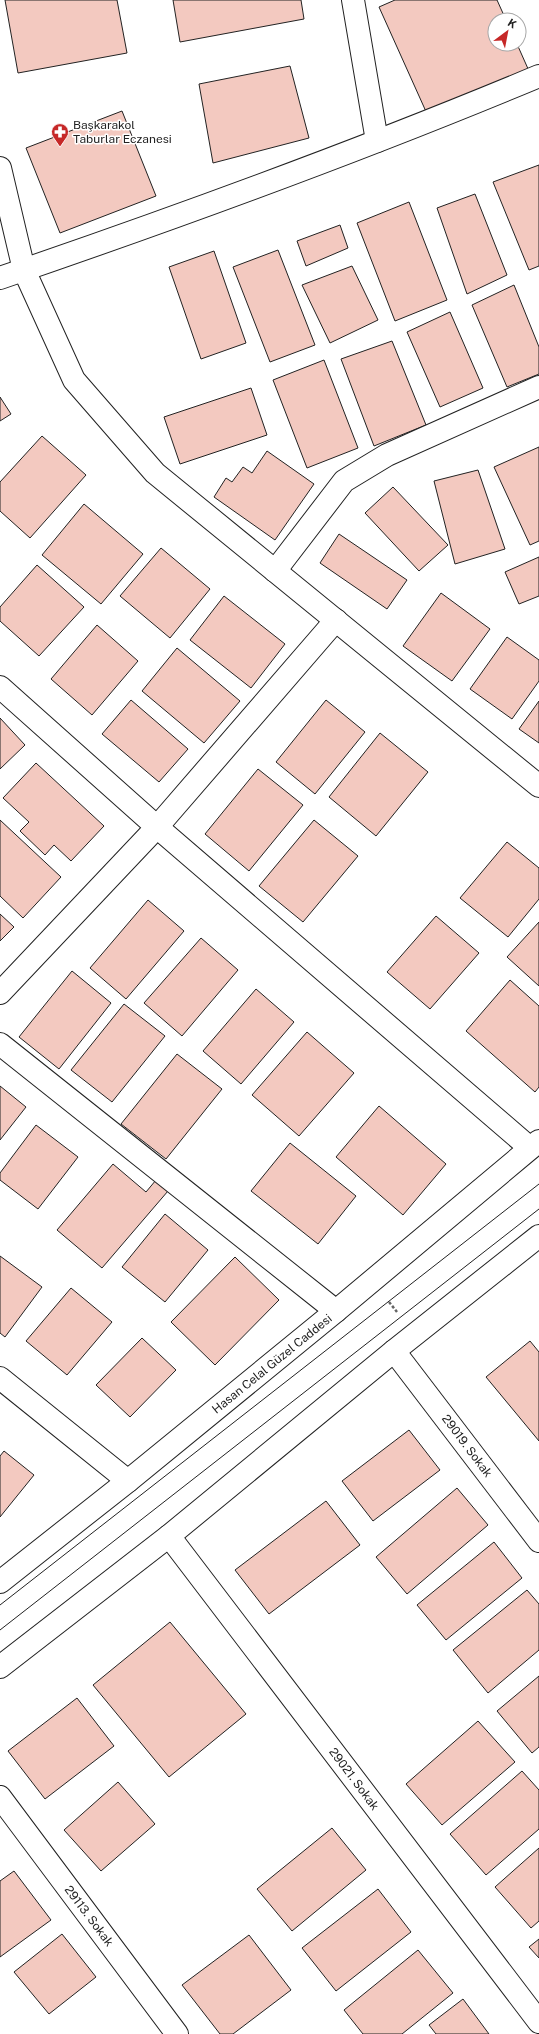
<svg xmlns="http://www.w3.org/2000/svg" width="539" height="2034" font-family="'Public Sans',sans-serif">
  <style>
    .building { fill: #f3c9c0; stroke: #222 }
    .lines { fill: none; stroke-linecap: round; stroke-linejoin: round }
    .minor-casing { stroke: #222; stroke-width: 24 }
    .tertiary-casing { stroke: #222; stroke-width: 24 }
    .secondary-casing { stroke: #222; stroke-width: 24 }
    .path { stroke: #646464; stroke-width: 2.5; stroke-dasharray: 3 2; stroke-linecap: butt }
    .minor { stroke: #fff; stroke-width: 22 }
    .tertiary { stroke: #fff; stroke-width: 22 }
    .secondary { stroke: #fff; stroke-width: 22 }
    .tram { stroke: #222; stroke-width: 1 }
    .labels { text-anchor: middle; dominant-baseline: central; stroke-width: 3; stroke-linejoin: round; paint-order: stroke }
    .poi-label { font-size: 12px; fill: #222; stroke: #fff; text-anchor: start }
    .street-label { font-size: 12px; fill: #222; stroke: #fff }
  </style>
  <rect width="100%" height="100%" fill="#fff"/>
  <!-- building -->
  <g class="building">
    <path d="M5,0H117L127,53L18,73Z"/>
    <path d="M173,0H301L304,19L180,42Z"/>
    <path d="M395,0H497L506,20H495V44H517L529,71L428,116L379,7Z"/>
    <path d="M290,66L309,138L213,163L199,84Z"/>
    <path d="M122,111L156,196L60,233L26,148Z"/>
    <path d="M539,165V266L529,270L493,182Z"/>
    <path d="M475,194L507,275L467,294L437,208Z"/>
    <path d="M409,202L447,300L395,321L357,223Z"/>
    <path d="M340,225L348,248L306,266L297,241Z"/>
    <path d="M278,250L315,345L270,362L233,267Z"/>
    <path d="M214,251L246,343L201,359L169,267Z"/>
    <path d="M352,266L378,320L330,343L302,285Z"/>
    <path d="M514,285L539,347V374L507,387L472,305Z"/>
    <path d="M450,312L483,388L440,407L407,332Z"/>
    <path d="M392,341L426,425L374,446L341,359Z"/>
    <path d="M324,360L358,448L307,468L273,380Z"/>
    <path d="M251,388L267,435L180,464L164,417Z"/>
    <path d="M0,397L11,414L0,421Z"/>
    <path d="M42,436L86,475L30,538L0,511V482Z"/>
    <path d="M539,447V541L530,545L494,467Z"/>
    <path d="M267,451L314,484L275,540L214,497L226,478L232,482L243,467L252,473Z"/>
    <path d="M478,470L505,549L455,564L434,481Z"/>
    <path d="M393,487L448,545L419,571L365,513Z"/>
    <path d="M84,504L143,554L101,604L42,555Z"/>
    <path d="M339,534L407,580L387,609L320,563Z"/>
    <path d="M161,548L210,589L170,638L120,596Z"/>
    <path d="M539,557V596L519,604L505,572Z"/>
    <path d="M37,565L84,607L39,656L0,621V607Z"/>
    <path d="M441,593L490,629L452,681L403,646Z"/>
    <path d="M224,596L285,644L251,688L190,640Z"/>
    <path d="M97,625L138,661L92,715L51,679Z"/>
    <path d="M507,637L539,660V681L512,719L470,689Z"/>
    <path d="M177,648L240,701L204,743L142,691Z"/>
    <path d="M131,700L188,749L159,782L102,734Z"/>
    <path d="M326,700L365,732L315,794L276,762Z"/>
    <path d="M539,701V743L519,729Z"/>
    <path d="M0,718L25,745L0,769Z"/>
    <path d="M380,733L428,772L376,836L329,797Z"/>
    <path d="M36,763L104,826L71,861L54,845L45,855L20,831L29,822L3,798Z"/>
    <path d="M258,769L303,805L249,871L205,834Z"/>
    <path d="M0,820L61,877L23,918L0,896Z"/>
    <path d="M314,820L358,856L303,922L259,886Z"/>
    <path d="M507,842L539,868V899L508,937L460,898Z"/>
    <path d="M148,900L184,931L126,999L90,968Z"/>
    <path d="M0,914L14,927L0,941Z"/>
    <path d="M436,916L479,953L430,1009L387,972Z"/>
    <path d="M539,922V986L507,957Z"/>
    <path d="M201,938L238,970L182,1036L144,1003Z"/>
    <path d="M72,971L111,1003L59,1069L19,1037Z"/>
    <path d="M510,980L539,1006V1087L535,1092L466,1031Z"/>
    <path d="M256,989L294,1022L241,1084L203,1051Z"/>
    <path d="M124,1004L165,1036L112,1102L71,1070Z"/>
    <path d="M307,1032L354,1073L299,1136L252,1095Z"/>
    <path d="M177,1054L222,1089L166,1159L121,1124Z"/>
    <path d="M0,1086L26,1107L0,1140Z"/>
    <path d="M379,1106L446,1164L403,1215L336,1157Z"/>
    <path d="M36,1125L78,1157L38,1209L0,1180V1173Z"/>
    <path d="M290,1143L356,1196L318,1244L251,1191Z"/>
    <path d="M113,1164L146,1192L156,1180L168,1191L102,1268L57,1230Z"/>
    <path d="M165,1214L208,1250L165,1302L122,1267Z"/>
    <path d="M0,1256L42,1287L5,1337L0,1333Z"/>
    <path d="M235,1257L279,1300L215,1365L171,1322Z"/>
    <path d="M71,1288L112,1322L67,1375L26,1341Z"/>
    <path d="M142,1338L176,1370L130,1417L96,1385Z"/>
    <path d="M530,1341L539,1352V1441L486,1377Z"/>
    <path d="M409,1430L440,1470L373,1521L342,1481Z"/>
    <path d="M4,1451L34,1475L0,1517V1456Z"/>
    <path d="M457,1488L488,1525L407,1594L376,1557Z"/>
    <path d="M326,1501L360,1545L269,1614L235,1570Z"/>
    <path d="M494,1542L522,1578L446,1640L417,1605Z"/>
    <path d="M527,1590L539,1604V1650L488,1693L453,1650Z"/>
    <path d="M170,1622L246,1714L169,1777L93,1685Z"/>
    <path d="M539,1676V1747L532,1753L497,1711Z"/>
    <path d="M77,1698L114,1746L45,1799L8,1751Z"/>
    <path d="M478,1721L515,1762L442,1825L406,1784Z"/>
    <path d="M522,1771L539,1790V1829L486,1875L450,1834Z"/>
    <path d="M118,1782L155,1824L101,1871L64,1830Z"/>
    <path d="M332,1828L366,1870L292,1931L257,1889Z"/>
    <path d="M539,1848V1921L531,1928L495,1887Z"/>
    <path d="M14,1871L51,1920L0,1957V1881Z"/>
    <path d="M378,1889L411,1932L336,1991L302,1948Z"/>
    <path d="M62,1934L96,1977L49,2014L14,1972Z"/>
    <path d="M249,1935L291,1990L233,2034H220L182,1985Z"/>
    <path d="M539,1939V1958L529,1947Z"/>
    <path d="M418,1950L453,1993L402,2034H363L344,2010Z"/>
    <path d="M463,1999L489,2034H436L429,2025Z"/>
  </g>
  <g class="lines">
    <!-- minor casing -->
    <g class="minor-casing">
      <g id="minor">
        <path d="M353,0L377,141"/>
        <path d="M0,168L24,270L74,380L155,473L539,786"/>
        <path d="M275,571L344,481L387,455L539,387"/>
        <path d="M0,687L157,827L530,1148"/>
        <path d="M0,993L157,827L336,620"/>
        <path d="M0,1044L336,1311"/>
        <path d="M394,1351L539,1541"/>
        <path d="M0,1378L128,1481"/>
        <path d="M169,1536L539,2022"/>
        <path d="M0,1797L177,2034"/>
      </g>
    </g>
    <!-- tertiary casing -->
    <g class="tertiary-casing">
      <path id="tertiary" d="M0,278C181,216 362,150 539,76"/>
    </g>
    <!-- secondary casing -->
    <g class="secondary-casing">
      <g id="secondary">
        <path d="M0,1582L128,1481L336,1311L539,1141"/>
        <path d="M0,1667L169,1536L394,1351L539,1236"/>
      </g>
    </g>
    <!-- path -->
    <path class="path" d="M389,1302L397,1312"/>
    <!-- minor -->
    <use href="#minor" class="minor"/>
    <!-- tertiary -->
    <use href="#tertiary" class="tertiary"/>
    <!-- secondary -->
    <use href="#secondary" class="secondary"/>
    <!-- tram -->
    <g class="tram">
      <path d="M0,1605L539,1184"/>
      <path d="M0,1630L539,1209"/>
    </g>
  </g>
  <!-- icons -->
  <defs>
    <g id="pharmacy-pin" transform="scale(0.9)"><path d="M0 17L-7.5 6A9.5 9.5 0 1 1 7.5 6Z" fill="#c62828" stroke="#fff"/><path d="M-2-6h4v4h4v4h-4v4h-4v-4h-4v-4h4Z" fill="#fff"/></g>
  </defs>
  <g fill-rule="evenodd">
    <use href="#pharmacy-pin" x="60" y="132"/>
  </g>
  <g class="labels">
    <!-- poi labels -->
    <g class="poi-label">
      <text x="73" y="125">Başkarakol<tspan x="73" dy="14">Taburlar Eczanesi</tspan></text>
    </g>
    <!-- street labels -->
    <g class="street-label">
      <text transform="translate(272 1364) rotate(-39)">Hasan Celal Güzel Caddesi</text>
      <text transform="translate(467 1446) rotate(53)">29019. Sokak</text>
      <text transform="translate(354 1779) rotate(53)">29021. Sokak</text>
      <text transform="translate(89 1916) rotate(53)">29113. Sokak</text>
    </g>
  </g>
  <!-- north arrow -->
  <g transform="translate(507 32) rotate(32)"><circle r="19" fill="#ffffff" stroke="#a7a7a7"/>
  <path d="M0-3L7 15L0 10L-7 15Z" fill="#c62828"/>
  <text y="-6" font-size="11" font-weight="bold" text-anchor="middle" fill="#222222">K</text>
  </g>
</svg>
